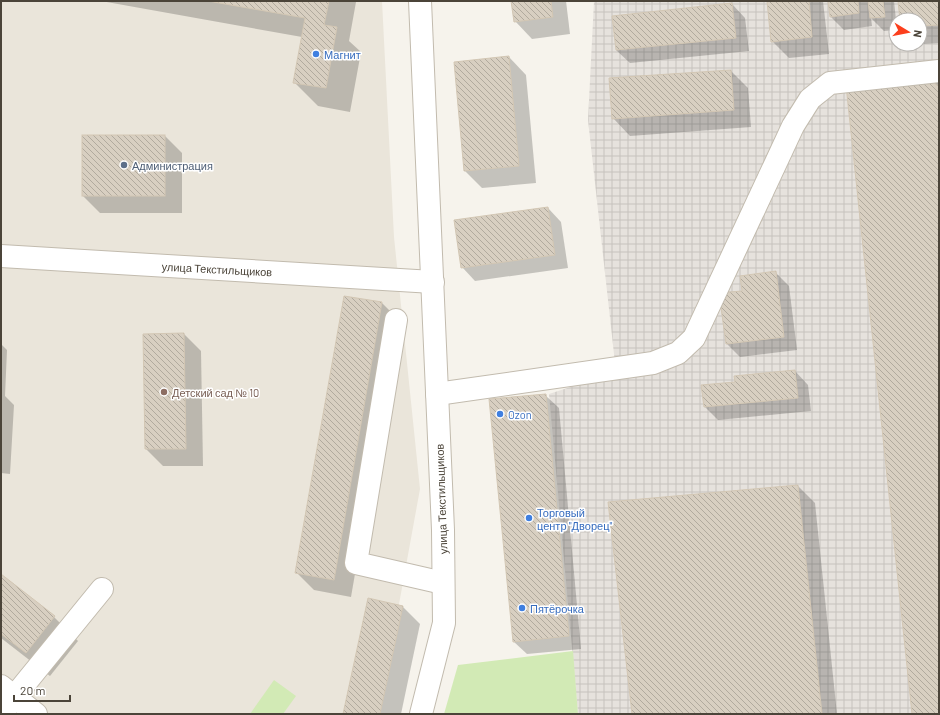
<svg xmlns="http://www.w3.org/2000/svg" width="940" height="715" font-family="Barlow,sans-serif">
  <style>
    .residential { fill: #eae5da }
    .industrial { fill: url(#industrial-grid); fill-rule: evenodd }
    .green { fill: #d2eab5 }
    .shadow { fill: #0003 }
    .building { fill: url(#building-back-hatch); stroke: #d3c7b4 }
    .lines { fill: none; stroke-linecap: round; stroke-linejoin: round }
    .minor-casing { stroke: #c2bbae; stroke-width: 24 }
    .minor { stroke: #fff; stroke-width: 22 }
    .shop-dot { fill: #3f7fe0; stroke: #fff; stroke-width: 1.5 }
    .service-dot { fill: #5c6f8a; stroke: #fff; stroke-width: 1.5 }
    .education-dot { fill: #8d6e63; stroke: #fff; stroke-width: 1.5 }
    .labels { text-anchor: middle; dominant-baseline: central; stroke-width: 3; stroke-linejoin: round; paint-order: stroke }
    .shop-label { font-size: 11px; fill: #366cbe; stroke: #fff; text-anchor: start }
    .service-label { font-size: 11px; fill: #4e5e75; stroke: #fff; text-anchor: start }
    .street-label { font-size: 11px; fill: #4b4439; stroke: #fff }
    .education-label { font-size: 11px; fill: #785e54; stroke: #fff; text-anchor: start }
  </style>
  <defs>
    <pattern id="industrial-grid" width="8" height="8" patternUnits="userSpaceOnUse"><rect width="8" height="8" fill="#e6e2dd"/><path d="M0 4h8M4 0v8" fill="none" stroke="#c7c3be"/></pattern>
    <pattern id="building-back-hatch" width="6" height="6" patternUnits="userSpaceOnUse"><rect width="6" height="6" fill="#d8cfc1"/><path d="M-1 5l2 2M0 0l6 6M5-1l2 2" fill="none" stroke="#b1aa9e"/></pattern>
  </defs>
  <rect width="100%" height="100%" fill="#f6f3ec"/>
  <!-- residential -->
  <path class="residential" d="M1,1H382L394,237L420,489L379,714H1Z"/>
  <!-- industrial -->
  <path class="industrial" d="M594,1H939V714H578L549,394L616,372L588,120ZM896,20H920V44H896Z"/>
  <!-- green -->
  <g class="green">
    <path d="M573,651L578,714H444L458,665Z"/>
    <path d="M274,680L296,696L283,714H250Z"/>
  </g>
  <!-- shadow -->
  <g class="shadow">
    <path d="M101,1H355L356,2L349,41L361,52L350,112L318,106L294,82L302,37Z"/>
    <path d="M512,1H566L570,34L532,39L515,21Z"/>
    <path d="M768,1H823L829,54L789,58L772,41Z"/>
    <path d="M829,1H894L896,20V30L884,31L871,18L872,26L844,30L831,17Z"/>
    <path d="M899,1H939V43L920,44V20H901Z"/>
    <path d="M732,4L745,18L749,51L630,63L616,50Z"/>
    <path d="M509,57L526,75L536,183L482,188L465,171L455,63Z"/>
    <path d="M731,71L748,88L751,127L630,136L613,118Z"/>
    <path d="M939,81V714H913L847,86Z"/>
    <path d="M165,136L182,153V213H100L83,196Z"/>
    <path d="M548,208L561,222L568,268L475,281L462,267Z"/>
    <path d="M775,272L789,286L797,350L740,357L727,344L743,292Z"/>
    <path d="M382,303L399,320L351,597L314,590L297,573Z"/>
    <path d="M184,334L201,351L203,466H163L146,449Z"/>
    <path d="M1,344L7,350L5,396L14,405L10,474L1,473Z"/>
    <path d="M795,371L808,385L811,411L718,420L705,407L736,382Z"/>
    <path d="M545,395L559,408L581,649L527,654L513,641Z"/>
    <path d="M798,486L815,503L837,714H633Z"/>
    <path d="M1,576L54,617L78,641L50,676L1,638Z"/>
    <path d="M368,600L403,607L420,624L401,714H344Z"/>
  </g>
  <!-- building -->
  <g class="building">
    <path d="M208,1H329L324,25L337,27L326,88L293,83L305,18Z"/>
    <path d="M511,1H551L553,17L514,22Z"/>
    <path d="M767,1H809L812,37L771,42Z"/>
    <path d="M828,1H858L859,13L830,17Z"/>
    <path d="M868,1H883L885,17L870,18Z"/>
    <path d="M898,1H939V25L920,26V20H900Z"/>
    <path d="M732,3L736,38L616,50L612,16Z"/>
    <path d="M509,56L519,166L464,171L454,62Z"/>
    <path d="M731,70L734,110L612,119L609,78Z"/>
    <path d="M935,76L936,85H939V714H912L846,85Z"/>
    <rect x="82" y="135" width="83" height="61"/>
    <path d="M548,207L555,255L461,268L454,220Z"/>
    <path d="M776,271L784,337L726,344L719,293L742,291L740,276Z"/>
    <path d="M344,296L382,302L334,580L295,573Z"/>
    <path d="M184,333L186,449H145L143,334Z"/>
    <path d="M795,370L798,398L704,407L701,385L735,382L734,376Z"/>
    <path d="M546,394L569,636L513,642L489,399Z"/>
    <path d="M798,485L822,714H632L608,502Z"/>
    <path d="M1,574L55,616L26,653L1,634Z"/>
    <path d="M368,598L403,606L380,714H343Z"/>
  </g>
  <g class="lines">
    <!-- minor casing -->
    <g class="minor-casing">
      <g id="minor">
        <path d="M420,1L443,530L444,623L421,714"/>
        <path d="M1,256L433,282"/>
        <path d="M396,320L356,563L443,583"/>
        <path d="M437,394L653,363L678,353L694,338L793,126L810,99L830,83L939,71"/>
        <path d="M1,686L36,714"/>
        <path d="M2,714L14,697L102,589"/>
      </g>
    </g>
    <!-- minor -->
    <use href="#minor" class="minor"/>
  </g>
  <!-- markers -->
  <g class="shop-dot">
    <circle cx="316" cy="54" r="4"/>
    <circle cx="500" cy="414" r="4"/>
    <circle cx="529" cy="518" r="4"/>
    <circle cx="522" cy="608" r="4"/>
  </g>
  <circle class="service-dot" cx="124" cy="165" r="4"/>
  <circle class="education-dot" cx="164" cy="392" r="4"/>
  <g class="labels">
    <!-- shop labels -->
    <g class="shop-label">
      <text x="324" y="54">Магнит</text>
      <text x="508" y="414">Ozon</text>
      <text x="537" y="512">Торговый<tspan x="537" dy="13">центр "Дворец"</tspan></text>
      <text x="530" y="608">Пятёрочка</text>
    </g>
    <!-- service labels -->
    <g class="service-label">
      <text x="132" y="165">Администрация</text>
    </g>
    <!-- street labels -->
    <g class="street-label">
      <text transform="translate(217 269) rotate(3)">улица Текстильщиков</text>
      <text transform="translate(441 499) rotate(-92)">улица Текстильщиков</text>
    </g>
    <!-- education labels -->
    <g class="education-label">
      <text x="172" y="392">Детский сад № 10</text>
    </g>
  </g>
  <!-- border -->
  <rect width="940" height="715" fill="none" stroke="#4b4439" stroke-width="4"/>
  <!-- north arrow -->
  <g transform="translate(908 32) rotate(100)"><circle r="19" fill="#ffffff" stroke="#b7b4b0"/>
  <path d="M0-3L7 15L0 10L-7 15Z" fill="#fc3f1d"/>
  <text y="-6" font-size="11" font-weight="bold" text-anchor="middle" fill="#4b4439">N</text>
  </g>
  <!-- scale -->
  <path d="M14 695v6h56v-6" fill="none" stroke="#4b4439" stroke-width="2"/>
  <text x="20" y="695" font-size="12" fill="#4b4439" stroke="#ffffff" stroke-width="3" paint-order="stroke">20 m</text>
</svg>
